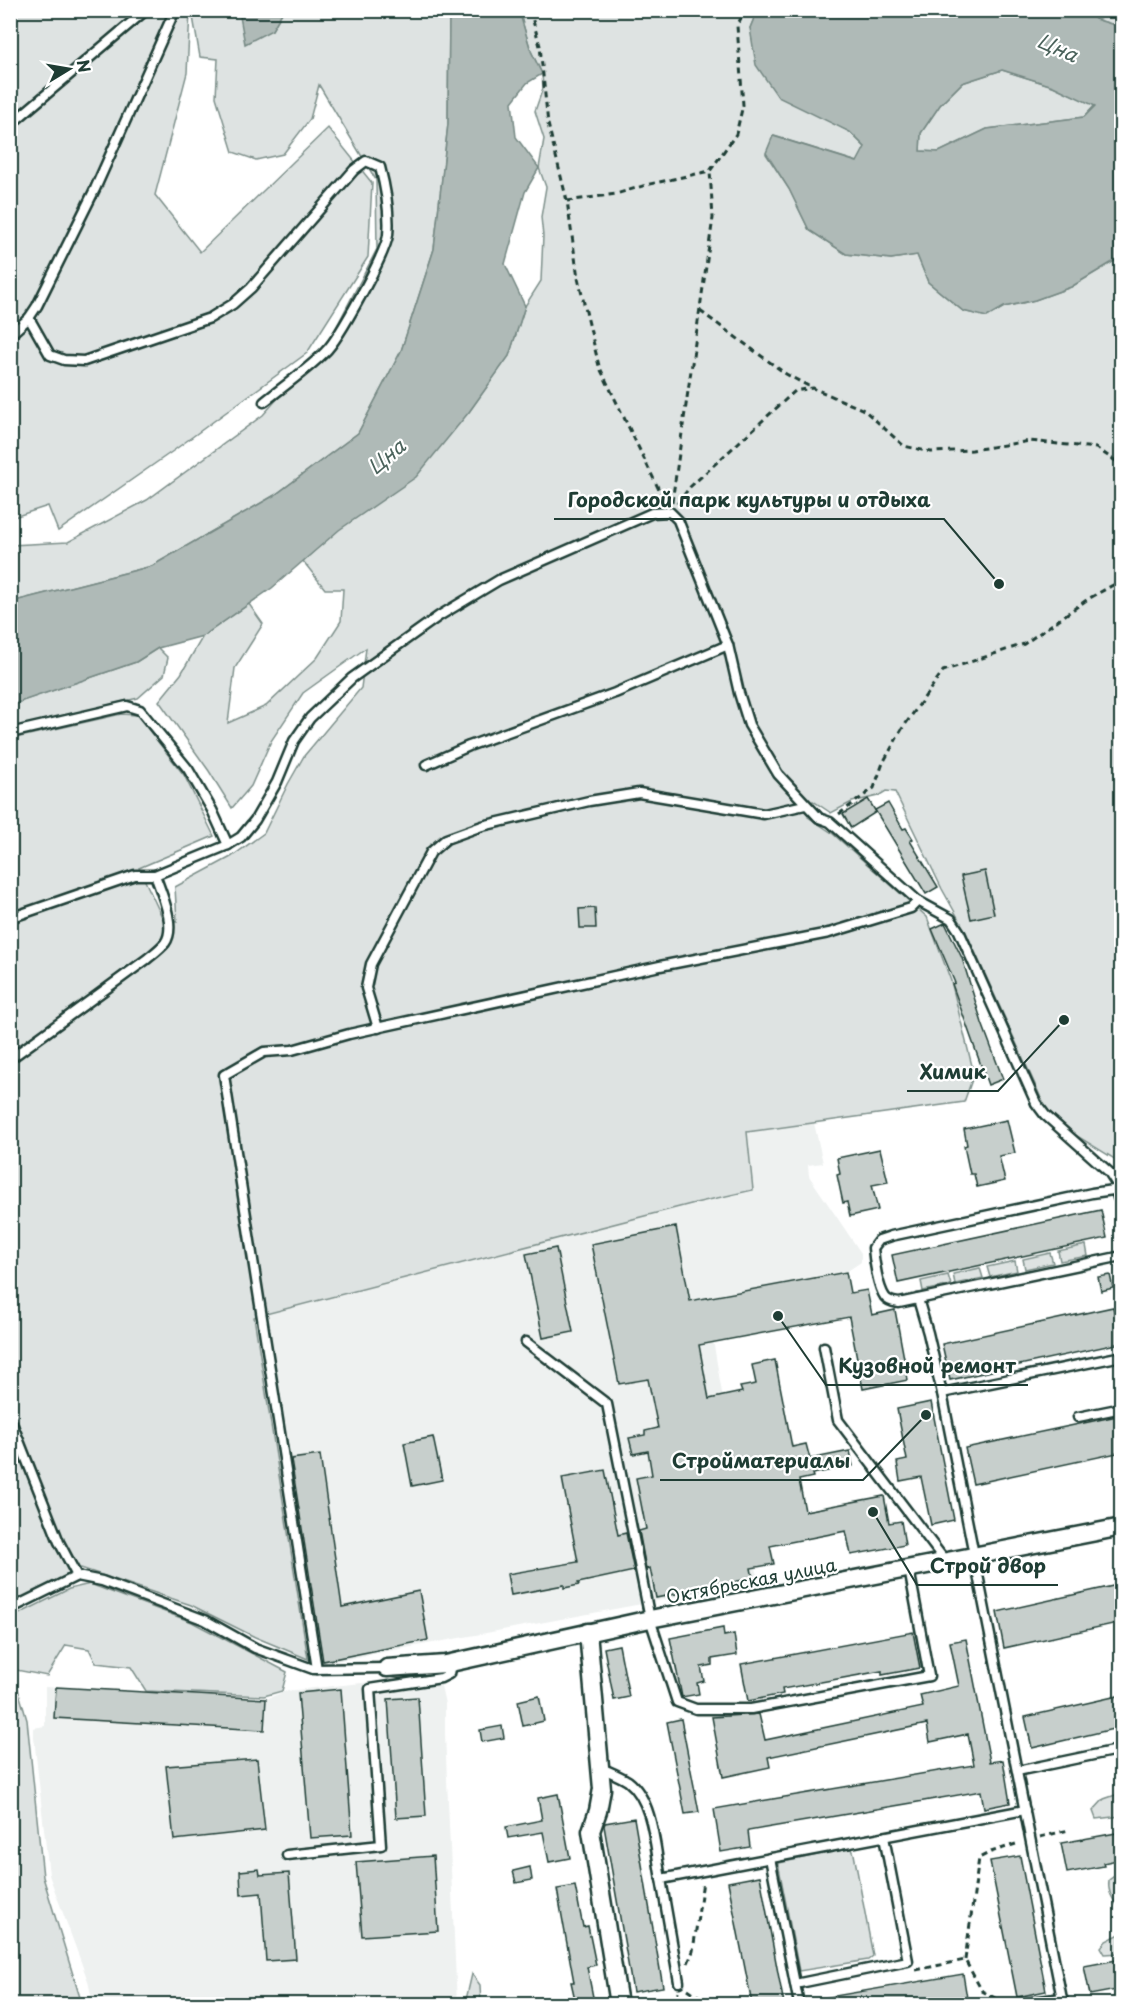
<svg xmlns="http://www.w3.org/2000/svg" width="1132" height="2015" font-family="'Playpen Sans',sans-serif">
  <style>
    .built { fill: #eef1f0 }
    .green { fill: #dee3e2; stroke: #7e908b; stroke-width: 1.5 }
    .water { fill: #afbab7; stroke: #758883; stroke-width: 1.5; fill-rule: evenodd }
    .building { fill: #c7cfcc; stroke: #1f3d34; stroke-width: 1.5 }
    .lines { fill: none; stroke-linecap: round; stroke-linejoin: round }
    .service-casing { stroke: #1f3d34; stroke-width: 13 }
    .minor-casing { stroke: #1f3d34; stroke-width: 21 }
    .path { stroke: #1f3d34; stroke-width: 3; stroke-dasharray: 6 4.5; stroke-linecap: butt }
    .service { stroke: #fff; stroke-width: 8 }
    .minor { stroke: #fff; stroke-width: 16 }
    .labels { text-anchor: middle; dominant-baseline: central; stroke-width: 4.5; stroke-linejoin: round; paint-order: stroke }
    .street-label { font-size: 18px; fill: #1f3d34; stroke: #fff }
    .water-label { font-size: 20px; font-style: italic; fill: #4a625b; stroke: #fff }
    .leader { fill: none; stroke: #1f3d34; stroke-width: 2 }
    .callout-dot { fill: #1f3d34; stroke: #fff; stroke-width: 2 }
    .callout-label { font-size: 20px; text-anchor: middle; font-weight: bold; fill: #1f3d34; stroke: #fff; stroke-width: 4.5; stroke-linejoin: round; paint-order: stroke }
  </style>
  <rect width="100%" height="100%" fill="#fff"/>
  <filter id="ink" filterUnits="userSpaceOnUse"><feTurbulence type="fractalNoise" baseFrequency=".0167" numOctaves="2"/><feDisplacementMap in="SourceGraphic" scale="12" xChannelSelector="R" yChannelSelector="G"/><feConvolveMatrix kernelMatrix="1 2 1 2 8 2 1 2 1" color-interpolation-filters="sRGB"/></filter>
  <g filter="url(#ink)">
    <!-- built -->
    <g class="built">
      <path d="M814,1123L823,1163L808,1165L809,1176L861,1253V1262L846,1272L706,1298L723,1399L759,1582L320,1664L265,1314L691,1205L753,1191L747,1133Z"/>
      <path d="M438,1672L445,1704V1734L457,2004H93L88,1981L49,1875L33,1728L45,1726V1687L266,1699L286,1691L362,1683Z"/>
    </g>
    <!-- green -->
    <g class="green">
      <path d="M11,11H190L187,73L155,195L200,252L328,128L372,183L368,257L307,353L173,451L58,531L48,506L11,518Z"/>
      <path d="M192,11H239L238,14L272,30L283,11H449L448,124L434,249L401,351L358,433L275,495L152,566L11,602V545L68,542L147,500L263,415L329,341L377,249L376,180L319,85L310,119L283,154L256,160L233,152L216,97L218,59L200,57Z"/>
      <path d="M519,11H757L750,28L822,117L850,132L865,147L858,162L774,136L766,154L789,189L809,230L846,254L891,259L917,255L928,282L963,311L987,317L1004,307L1035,300L1071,287L1121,257V1163L1077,1136L1046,1109L966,932L942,889L895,792L886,791L878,796L852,802L831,813L813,801L808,817L832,833L927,917L951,981L974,1074L964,1102L747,1132L753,1190L691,1204L254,1317L308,1659L255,1637L191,1605L81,1568L11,1604V739L121,714L137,715L184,775L214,836L139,868L163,919L177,922L175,887L231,857L264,833L288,784L304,756L361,688L366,648L303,693L271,741L251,786L232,808L209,771L159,701L181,674L203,636L249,604L263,624L235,668L228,723L266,706L317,658L341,621L343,589H325L303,561L469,412L509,356L525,306L541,281L543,236L541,217L546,187L539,168L544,139L535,111L543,88L542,74L531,51Z"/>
      <path d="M1086,11H1121V27L1095,19Z"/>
      <path d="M1002,70L1053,86L1095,105L1084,117L987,129L939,152L920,151L921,133L940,105L962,83Z"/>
      <path d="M158,648L168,658L164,675L138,698L11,728L10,705L136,662Z"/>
      <path d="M1086,1245L1088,1256L1060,1261L1058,1251Z"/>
      <path d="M1050,1253L1053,1263L1025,1269L1023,1259Z"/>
      <path d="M1015,1261L1017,1271L990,1277L987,1267Z"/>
      <path d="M980,1268L983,1278L955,1284L953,1274Z"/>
      <path d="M948,1275L951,1285L923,1291L921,1281Z"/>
      <path d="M90,1584L192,1622L287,1672L282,1691L264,1696L146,1691L131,1667L96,1663L89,1649L66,1645L47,1676L11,1669V1618L69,1589Z"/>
      <path d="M10,1686H17L27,1720L43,1877L82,2004H11Z"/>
      <path d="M1121,1793V1816L1096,1819L1093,1811L1104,1799Z"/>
      <path d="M846,1849H852L854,1854L873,1956L868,1960L799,1971L779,1868V1863Z"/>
      <path d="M1121,1871V1912C1115,1900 1107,1895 1109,1880Z"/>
      <path d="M1121,1930V1953L1105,1954L1101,1947L1106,1941L1120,1934Z"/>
      <path d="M472,1974L480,1985L481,2004H465Z"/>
    </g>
    <!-- water -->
    <g class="water">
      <path d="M239,11V10L283,11L272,30L245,44Z"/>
      <path d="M449,11H519L531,51L542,74L527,83L512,102L516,137L539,168L525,192L505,264L525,306L509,356L469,412L416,477L339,530L272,588L203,636L158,648L136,662L11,705V602L152,566L275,495L358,433L401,351L434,249L448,124Z"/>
      <path d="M757,11L1086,10L1095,19L1121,27V257L1071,287L1035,300L1004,307L987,317L963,311L928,282L917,255L891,259L846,254L809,230L789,189L766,153L773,136L857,162L865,147L850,132L778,97L756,65L750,28ZM1002,70L1053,86L1095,106L1084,117L987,129L939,152L920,151L921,133L940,105L962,83Z"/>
    </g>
    <!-- building -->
    <g class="building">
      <path d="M868,799L876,812L851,828L843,814Z"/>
      <path d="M888,803L903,829L906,828L913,839L910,841L938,887L926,894L875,810Z"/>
      <path d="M985,871L994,914L971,919L961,876Z"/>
      <path d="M595,908L596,928H580L579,909Z"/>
      <path d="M945,923L962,958L982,1023L1003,1079L988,1085L952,984L955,983L932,929Z"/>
      <path d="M1007,1120L1015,1153L999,1156L1005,1181L977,1187L974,1174H970L964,1146L967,1145L964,1129Z"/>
      <path d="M880,1149L888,1182L872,1185L878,1210L850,1216L847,1202L843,1203L837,1175L840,1174L837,1158Z"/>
      <path d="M1101,1210L1107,1238L898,1283L892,1255Z"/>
      <path d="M676,1227L690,1301L846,1272L850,1293L867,1290L872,1315L895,1310L908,1380L863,1389L849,1317L699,1345L709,1399L742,1392L740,1387L756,1384L752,1365L775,1360L792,1447L806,1444L810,1459L850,1451L853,1466L812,1474L813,1477L799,1480L805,1511L884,1496L889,1523L901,1521L905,1545L851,1555L846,1531L770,1546L774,1564L751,1568L753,1578L656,1598L650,1568L646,1569L639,1531L646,1529L636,1478L652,1475L648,1451L633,1454L629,1438L645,1435V1431L658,1428L648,1379L619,1384L591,1244Z"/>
      <path d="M556,1248L573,1332L543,1338L526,1254Z"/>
      <path d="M1110,1275L1113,1288L1101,1291L1098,1277Z"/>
      <path d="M1113,1307L1121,1343L950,1380L942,1344Z"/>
      <path d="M931,1402L954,1520L931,1525L921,1477L900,1481L897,1462L907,1460L897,1409Z"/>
      <path d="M1122,1415V1452L973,1484L965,1448Z"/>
      <path d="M433,1437L442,1480L412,1486L404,1443Z"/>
      <path d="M320,1455L342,1607L419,1591L428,1640L323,1661L291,1459Z"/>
      <path d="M605,1470L618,1535L626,1533L634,1571L578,1583L579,1585L564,1588V1585L511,1595L507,1574L578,1562L562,1478Z"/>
      <path d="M1122,1584V1622L1004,1648L997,1612Z"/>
      <path d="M723,1628L724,1636L734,1634L737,1655L712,1659V1665L701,1667L704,1681L697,1683L699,1694L682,1697L670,1638Z"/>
      <path d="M913,1632L920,1668L882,1675V1671L782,1689L783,1694L748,1701L741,1664Z"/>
      <path d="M966,1639L990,1762L1003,1760L1010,1803L984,1808L981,1791L912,1803L748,1831L750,1847L721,1852L714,1809L974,1765L968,1734L930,1742L927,1724L768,1757L770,1767L723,1777L712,1717L759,1714L765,1740L923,1707L920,1695L959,1686L950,1642Z"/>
      <path d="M619,1645L629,1697L614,1700L604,1648Z"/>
      <path d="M56,1687L266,1699L264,1730L54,1718Z"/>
      <path d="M341,1689L352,1835L310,1838L298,1693Z"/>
      <path d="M1122,1695V1727L1032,1748L1025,1717Z"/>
      <path d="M539,1696L544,1721L523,1726L518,1701Z"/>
      <path d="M418,1697L426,1816L396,1818L388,1699Z"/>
      <path d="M681,1719L699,1812L685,1814L667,1722Z"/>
      <path d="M502,1726L504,1738L482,1742L480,1730Z"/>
      <path d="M257,1759L265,1830L174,1840L166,1766Z"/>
      <path d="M558,1794L570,1858L549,1862L543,1832L508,1838L506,1827L542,1820L538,1798Z"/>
      <path d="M634,1818L663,1987L633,1992L604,1826L605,1823Z"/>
      <path d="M1122,1832V1859L1103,1863L1104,1866L1067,1873L1061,1843Z"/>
      <path d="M433,1856L438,1931L362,1936L356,1862Z"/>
      <path d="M1020,1856L1046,1991L1017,1997L990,1861Z"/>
      <path d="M530,1867L532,1880L516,1883L513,1871Z"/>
      <path d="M259,1869L260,1875L289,1873L296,1959L266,1961L261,1893L241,1895L240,1871Z"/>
      <path d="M760,1876L778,1973L784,2004H752L728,1882Z"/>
      <path d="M575,1886L583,1927L588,1926L596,1965L587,1967L594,2002L580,2004H576L571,1982H574L557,1889Z"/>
      <path d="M1122,1959V1989L1090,1995L1084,1966Z"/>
      <path d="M963,1974L968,2004H824L823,1998Z"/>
    </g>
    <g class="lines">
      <!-- service casing -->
      <g class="service-casing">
        <g id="service">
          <path d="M10,125L146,10"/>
          <path d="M29,318L50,355L64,360L84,361L210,318L233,304L251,288L354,170L366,161L380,167C385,186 390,214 388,235C386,253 339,339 325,352C307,370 284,386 264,402"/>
          <path d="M10,335L29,318L37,306L95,189L175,10"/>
          <path d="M10,733L127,706L140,710L188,769L212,810L228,845L241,837L255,820L277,782L294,741L310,718L352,678L439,616L499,580L652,513L670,512L678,520L728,645L739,693L749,725L778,774L819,818L830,822L918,901L951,919L959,931L1036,1103L1045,1115L1109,1172L1120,1189L1092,1193L891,1236L879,1240L873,1248C874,1261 878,1287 885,1297C889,1302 894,1302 899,1303L1122,1256"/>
          <path d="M426,765L469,746L615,693L728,645"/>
          <path d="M10,918L135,875H155"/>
          <path d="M378,1028L366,988L371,964L431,852L446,839L482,826L589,801L639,793L764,814L805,805"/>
          <path d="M10,1059L147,959C153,954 160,949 165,943C177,927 161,892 155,875L228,845"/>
          <path d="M918,1299L928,1333L942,1393L1063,2004"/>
          <path d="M526,1342L607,1404L650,1619L677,1702L696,1709H751L929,1676L909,1569"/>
          <path d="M824,1347L838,1420L946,1562"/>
          <path d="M942,1393L1122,1356"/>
          <path d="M1078,1417L1122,1408"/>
          <path d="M10,1418L59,1542L77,1576"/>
          <path d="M10,1609L77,1576L102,1581L205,1620L255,1648L313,1669L387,1668"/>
          <path d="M317,1669L224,1075L264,1052L292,1050L349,1034L660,966L829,933L911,908L918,901"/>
          <path d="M601,1768C610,1772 620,1776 628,1781C654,1801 655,1849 661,1879L1025,1810"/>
          <path d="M1017,1771L1122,1749"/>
          <path d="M287,1855L381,1845L370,1689L441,1678L449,1674L451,1663"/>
          <path d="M770,1858L799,2004"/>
          <path d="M661,1879L679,1982"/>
          <path d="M795,1984L908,1961L884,1837"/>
          <path d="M1018,2004L1062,1998"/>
        </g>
      </g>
      <!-- minor casing -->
      <g class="minor-casing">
        <g id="minor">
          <path d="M1120,1189L1122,1197"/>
          <path d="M588,1632L602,1789L598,1811L591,1831L619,2004"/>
          <path d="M387,1668L446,1664L650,1619L1122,1527"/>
        </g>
      </g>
      <!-- path -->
      <g class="path">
        <path d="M530,10L540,46L548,124L567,201L578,278L599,366L664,500"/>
        <path d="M567,201L616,194L646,185L710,171L736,134L743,105L737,26L745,10"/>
        <path d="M700,311L786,374L812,388"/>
        <path d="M672,502L713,218L710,171"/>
        <path d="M677,504L690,487L795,391L813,388L864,410L904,446L931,452L972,450L1030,441L1096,448L1122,465"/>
        <path d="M839,814L874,788L883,763L902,729L943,671L1024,644L1088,599L1122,580"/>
        <path d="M1040,1837L1069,1830"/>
        <path d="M965,1960L979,1858L991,1852L1019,1843"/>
        <path d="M688,1963L693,1951L703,1881"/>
        <path d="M916,1970L965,1960L982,1991L1006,2004"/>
        <path d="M688,1989L710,2004"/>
        <path d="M676,2004L678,1991"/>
      </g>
      <!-- service -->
      <use href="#service" class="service"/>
      <!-- minor -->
      <use href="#minor" class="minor"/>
    </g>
  </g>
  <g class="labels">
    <!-- street labels -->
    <g class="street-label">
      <text transform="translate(751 1580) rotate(-11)">Октябрьская улица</text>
    </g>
    <!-- water labels -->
    <g class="water-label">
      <text transform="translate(1058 47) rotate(24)">Цна</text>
      <text transform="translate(386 456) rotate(-40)">Цна</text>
    </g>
  </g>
  <!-- callouts -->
  <path class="leader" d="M999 584L944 519H554M1064 1020L998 1091H907M778 1316L826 1385H1028M926 1415L863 1480H660M873 1512L917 1585H1058"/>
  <g class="callout-dot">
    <circle cx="999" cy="584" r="6"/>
    <circle cx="1064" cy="1020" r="6"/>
    <circle cx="778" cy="1316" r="6"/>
    <circle cx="926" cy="1415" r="6"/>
    <circle cx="873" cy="1512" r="6"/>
  </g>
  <g class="callout-label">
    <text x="749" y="507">Городской парк культуры и отдыха</text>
    <text x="953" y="1079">Химик</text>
    <text x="927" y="1373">Кузовной ремонт</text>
    <text x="761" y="1468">Стройматериалы</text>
    <text x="988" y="1573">Строй двор</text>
  </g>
  <!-- margin -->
  <rect width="1132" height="2015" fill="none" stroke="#fff" stroke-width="36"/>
  <rect x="18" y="18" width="1096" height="1979" fill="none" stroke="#1f3d34" stroke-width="2" filter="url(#ink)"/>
  <!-- north arrow -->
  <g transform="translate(69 69) rotate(79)" stroke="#ffffff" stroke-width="4.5" paint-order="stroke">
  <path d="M0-4.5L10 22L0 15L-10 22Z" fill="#1f3d34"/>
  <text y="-9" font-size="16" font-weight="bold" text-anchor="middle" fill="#1f3d34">N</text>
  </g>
</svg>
